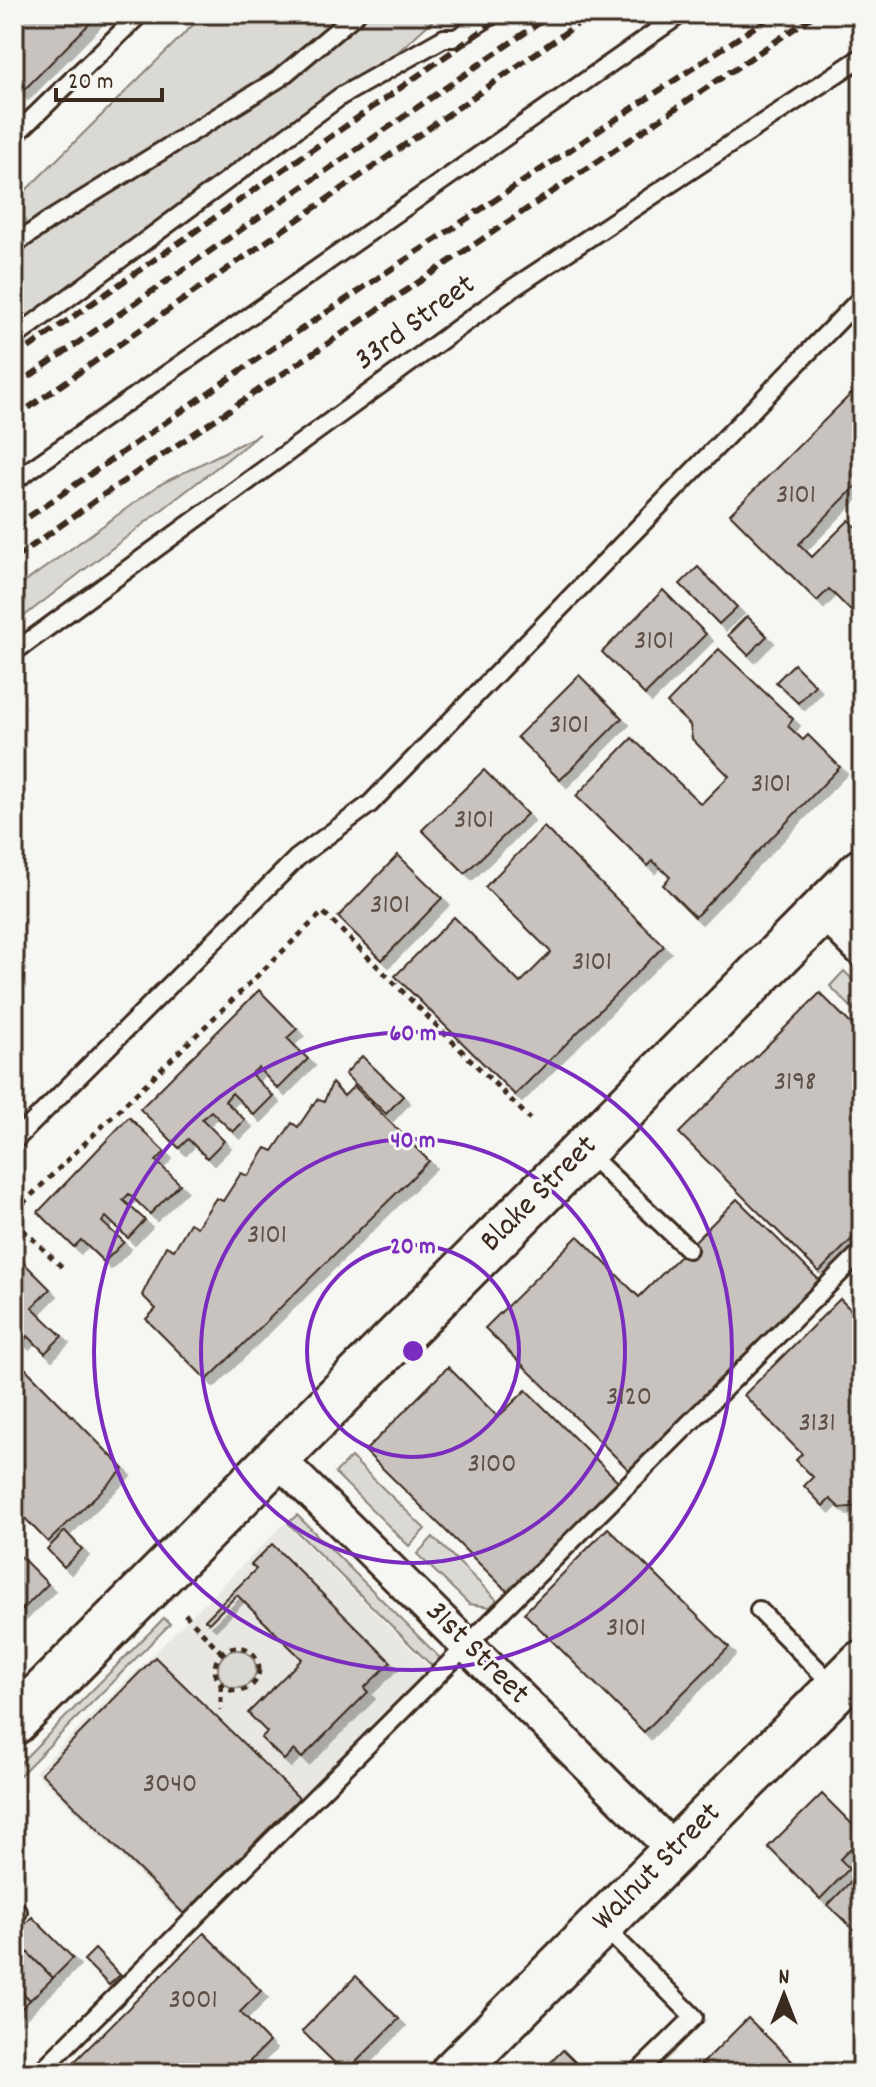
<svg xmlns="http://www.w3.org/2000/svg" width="876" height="2087" font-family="Dekko,sans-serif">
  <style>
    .built { fill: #e8e7e2 }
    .green { fill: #dad9d3; stroke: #8a8278; stroke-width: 2 }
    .building { fill: #c8c3be; stroke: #3b2a1e; stroke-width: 2; filter: url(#shadow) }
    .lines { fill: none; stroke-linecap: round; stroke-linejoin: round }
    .lane-casing { stroke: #3b2a1e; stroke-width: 22 }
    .street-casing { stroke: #3b2a1e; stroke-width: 38 }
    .secondary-casing { stroke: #3b2a1e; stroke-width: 50 }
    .path { stroke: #3b2a1e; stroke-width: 5; stroke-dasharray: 6 6; stroke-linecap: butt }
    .lane { stroke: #f6f6f2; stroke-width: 16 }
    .street { stroke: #f6f6f2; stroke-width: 32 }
    .secondary { stroke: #f6f6f2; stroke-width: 44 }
    .rail { stroke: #3b2a1e; stroke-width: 6; stroke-dasharray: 12 6; stroke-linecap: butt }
    .ring { fill: none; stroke: #7b2cbf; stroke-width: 4 }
    .labels { text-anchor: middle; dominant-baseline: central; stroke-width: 6; stroke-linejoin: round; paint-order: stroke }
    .number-label { font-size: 28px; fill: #5e5046 }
    .street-label { font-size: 32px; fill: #3b2a1e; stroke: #f6f6f2 }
    .centre { fill: #7b2cbf; stroke: #f6f6f2; stroke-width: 4 }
    .ring-label { font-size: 24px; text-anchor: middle; font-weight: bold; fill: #7b2cbf; stroke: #f6f6f2; stroke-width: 6; stroke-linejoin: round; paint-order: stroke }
  </style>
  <defs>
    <filter id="shadow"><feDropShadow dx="7" dy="7" stdDeviation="0" flood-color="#0004"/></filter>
  </defs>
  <rect width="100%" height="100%" fill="#f6f6f2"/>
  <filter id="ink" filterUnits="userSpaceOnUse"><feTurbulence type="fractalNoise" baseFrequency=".0125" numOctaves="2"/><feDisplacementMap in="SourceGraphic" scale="16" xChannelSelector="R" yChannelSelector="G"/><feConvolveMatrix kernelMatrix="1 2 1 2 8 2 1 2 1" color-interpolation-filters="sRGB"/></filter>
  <g filter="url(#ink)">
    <!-- built -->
    <path class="built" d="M285,1523L433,1671L184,1919L35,1772Z"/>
    <!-- green -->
    <g class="green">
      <path d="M204,14H440L340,104L14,332V202Z"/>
      <path d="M260,434L14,624V590L159,485Z"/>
      <path d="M844,971L862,989V1018L830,986Z"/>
      <path d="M351,1457L425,1529L409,1546L335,1473Z"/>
      <path d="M297,1515L441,1659L433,1667L288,1523Z"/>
      <path d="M433,1537L497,1600L490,1607L469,1604L417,1554Z"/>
      <path d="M164,1618L170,1624L14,1781L15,1768Z"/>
      <circle cx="237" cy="1669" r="19"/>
    </g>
    <!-- building -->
    <g class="building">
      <path d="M14,14H99L21,93L14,86Z"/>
      <path d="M857,388L862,393V480L799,544L812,557L849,520L862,533V622L829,589L817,601L730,514Z"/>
      <path d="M698,567L737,607L719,624L680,584Z"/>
      <path d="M663,590L706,634L645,695L602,652Z"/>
      <path d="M747,616L767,636L748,655L728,635Z"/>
      <path d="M719,649L793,719L788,726L803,740L808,735L840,767L695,917L663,885L670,877L653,861L648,866L576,796L632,738L701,804L729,776L692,739L690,725L667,703Z"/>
      <path d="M794,664L815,685L798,703L776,682Z"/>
      <path d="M579,675L622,718L560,780L517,737Z"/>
      <path d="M484,770L527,814L465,873L422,830Z"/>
      <path d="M544,827L664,946L515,1095L395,976L454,917L520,983L551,952L485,887Z"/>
      <path d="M398,855L442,898L382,960L338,917Z"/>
      <path d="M259,990L297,1029L287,1038L308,1059L278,1089L258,1068L251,1074L273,1096L254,1115L232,1093L225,1101L245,1120L233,1132L211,1111L202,1119L224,1141L207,1158L188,1139L179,1148L140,1109Z"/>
      <path d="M820,993L862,1035V1229L819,1272L679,1133Z"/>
      <path d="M362,1056L403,1096L386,1114L345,1074Z"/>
      <path d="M332,1083L344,1096L354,1086L429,1161L207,1380L146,1319L156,1309L142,1295L166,1246L174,1250L190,1223L197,1227L216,1198L223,1201L241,1173L248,1176L266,1148L273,1151L292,1123L298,1127L317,1099L324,1102Z"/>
      <path d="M129,1117L165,1152L156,1161L180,1184L150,1214L129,1194L123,1200L145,1220L128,1238L106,1217L102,1222L124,1242L104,1262L81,1240L74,1247L38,1212Z"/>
      <path d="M737,1199L819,1280L629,1470L485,1328L578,1236L639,1297Z"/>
      <path d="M14,1253L50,1289L32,1307L62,1336L45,1353L28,1336L22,1342L14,1334Z"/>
      <path d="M840,1299L862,1321V1506L840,1508L830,1499L823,1506L804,1486L813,1477L796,1460L802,1454L744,1395Z"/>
      <path d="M14,1357L124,1469L48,1542L14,1507Z"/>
      <path d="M448,1367L498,1417L526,1390L619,1482L508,1592L365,1451Z"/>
      <path d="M608,1528L729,1647L644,1732L524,1613Z"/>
      <path d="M65,1531L82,1549L64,1567L47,1549Z"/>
      <path d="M272,1544L391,1662L364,1688L368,1692L302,1758L294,1750L284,1760L261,1738L267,1732L248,1713L302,1659L237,1595L209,1623L205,1620L256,1569L251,1565Z"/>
      <path d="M14,1550L48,1584L14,1618Z"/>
      <path d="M155,1657L299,1798L184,1914L41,1773Z"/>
      <path d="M822,1794L862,1834V1837L840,1859L849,1869L820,1899L768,1847Z"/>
      <path d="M862,1870V1938L828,1905Z"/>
      <path d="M32,1917L73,1958L53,1978L14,1939V1935Z"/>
      <path d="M204,1933L261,1991L240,2012L269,2042L241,2070L244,2073H63Z"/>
      <path d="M14,1939L53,1978L30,2000L14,1984Z"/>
      <path d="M95,1949L120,1975L109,1985L84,1960Z"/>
      <path d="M356,1976L399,2019L345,2073L302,2031Z"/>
      <path d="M14,1984L30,2000L14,2016Z"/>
      <path d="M748,2018L804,2073H693Z"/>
      <path d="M563,2050L586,2073H550L545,2068Z"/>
    </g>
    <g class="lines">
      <!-- lane casing -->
      <g class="lane-casing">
        <g id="lane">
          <path d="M14,136L140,14"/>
          <path d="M14,245L48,221L280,78L356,14"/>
          <path d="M14,338L341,96L444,38H456L494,14"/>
          <path d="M14,481L681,14"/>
          <path d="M14,652L513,288L862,57"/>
          <path d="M14,1141L297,858L370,804L862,297"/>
          <path d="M585,1151L688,1249"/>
          <path d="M759,1610L834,1686"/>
          <path d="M14,1916L18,1912"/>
          <path d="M603,1926L694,2017L637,2073"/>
          <path d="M39,2073L862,1251"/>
        </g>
      </g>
      <!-- street casing -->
      <g class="street-casing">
        <g id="street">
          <path d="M823,911L862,950"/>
          <path d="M277,1458L675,1851"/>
        </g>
      </g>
      <!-- secondary casing -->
      <g class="secondary-casing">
        <g id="secondary">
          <path d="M14,1722L862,871"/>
          <path d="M453,2073L862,1663"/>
        </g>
      </g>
      <!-- path -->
      <g class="path">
        <path d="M14,1212L323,912L530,1119"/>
        <path d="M14,1221L63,1268"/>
        <path d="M185,1614L222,1653"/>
        <circle cx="237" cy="1669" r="22"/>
        <path d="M221,1685V1710"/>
      </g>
      <!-- lane -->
      <use href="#lane" class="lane"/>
      <!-- street -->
      <use href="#street" class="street"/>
      <!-- secondary -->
      <use href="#secondary" class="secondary"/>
      <!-- rail -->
      <g class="rail">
        <path d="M14,358L506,14"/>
        <path d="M14,387L552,14"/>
        <path d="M14,418L592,14"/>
        <path d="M14,527L279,344L774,14"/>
        <path d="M14,559L103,495L816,14"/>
      </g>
    </g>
  </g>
  <!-- distance rings -->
  <g class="ring">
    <circle cx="413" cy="1351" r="106"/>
    <circle cx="413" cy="1351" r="212"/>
    <circle cx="413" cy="1351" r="319"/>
  </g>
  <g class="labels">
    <!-- number labels -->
    <g class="number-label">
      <text x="796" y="497">3101</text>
      <text x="654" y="643">3101</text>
      <text x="569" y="727">3101</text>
      <text x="771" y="786">3101</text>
      <text x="474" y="822">3101</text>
      <text x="390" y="907">3101</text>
      <text x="592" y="964">3101</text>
      <text x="795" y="1084">3198</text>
      <text x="267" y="1237">3101</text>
      <text x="629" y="1399">3120</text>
      <text x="817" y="1425">3131</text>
      <text x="492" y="1466">3100</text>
      <text x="626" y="1630">3101</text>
      <text x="170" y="1786">3040</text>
      <text x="193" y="2002">3001</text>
    </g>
    <!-- street labels -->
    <g class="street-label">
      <text transform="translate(416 324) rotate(-36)">33rd Street</text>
      <text transform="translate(540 1195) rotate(-45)">Blake Street</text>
      <text transform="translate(476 1654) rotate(45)">31st Street</text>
      <text transform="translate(658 1868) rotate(-45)">Walnut Street</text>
    </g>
  </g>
  <circle cx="413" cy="1351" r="12" class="centre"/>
  <g class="ring-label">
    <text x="413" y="1040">60 m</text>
    <text x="413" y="1147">40 m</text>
    <text x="413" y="1253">20 m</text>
  </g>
  <!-- margin -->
  <rect width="876" height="2087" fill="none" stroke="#f6f6f2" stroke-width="48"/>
  <rect x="24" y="24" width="828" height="2039" fill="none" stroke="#3b2a1e" stroke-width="3" filter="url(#ink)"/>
  <!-- north arrow -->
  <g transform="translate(784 1995)" stroke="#f6f6f2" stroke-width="6" paint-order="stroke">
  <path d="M0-6L14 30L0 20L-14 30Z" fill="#3b2a1e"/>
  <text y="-12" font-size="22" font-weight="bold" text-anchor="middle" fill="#3b2a1e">N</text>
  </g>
  <!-- scale -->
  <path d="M56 88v12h106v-12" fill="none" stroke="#3b2a1e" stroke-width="4"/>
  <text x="68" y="88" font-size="24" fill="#3b2a1e" stroke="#f6f6f2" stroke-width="6" paint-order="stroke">20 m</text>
</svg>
